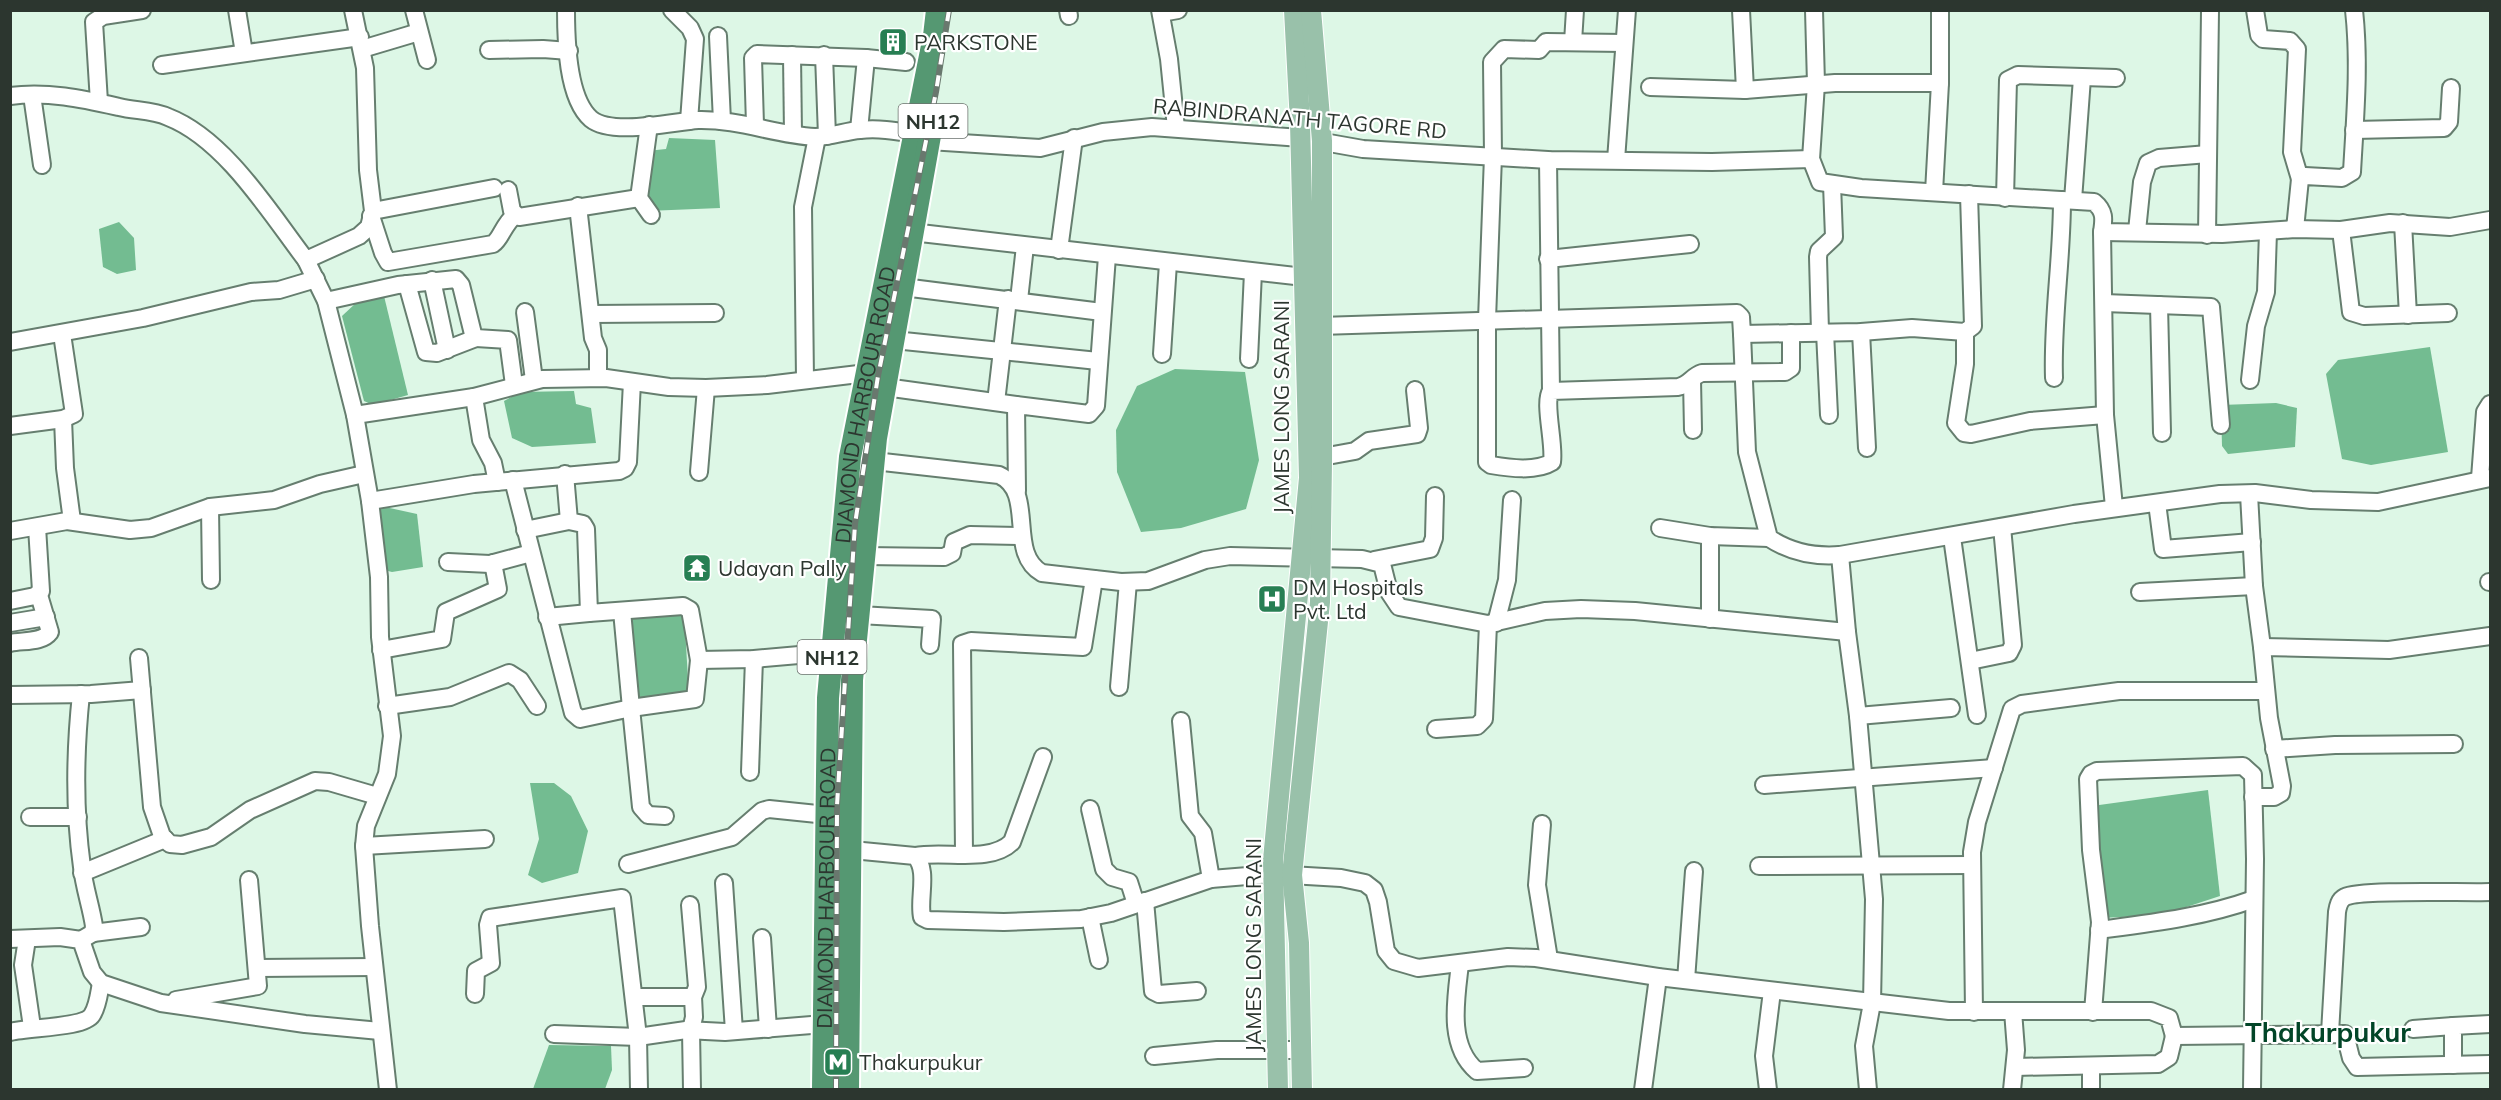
<svg xmlns="http://www.w3.org/2000/svg" width="2501" height="1100" font-family="Mulish,sans-serif">
  <style>
    .water { fill: #73bc91 }
    .lines { fill: none; stroke-linecap: round; stroke-linejoin: round }
    .minor-casing { stroke: #667e6f; stroke-width: 20 }
    .major-casing { stroke: #fff; stroke-width: 22 }
    .highway-casing { stroke: #fff; stroke-width: 26 }
    .minor { stroke: #fff; stroke-width: 16 }
    .major { stroke: #99c1aa; stroke-width: 20 }
    .highway { stroke: #559872; stroke-width: 22 }
    .rail-casing { stroke: #69786e; stroke-width: 6 }
    .rail { stroke: #fff; stroke-width: 4; stroke-dasharray: 11; stroke-linecap: butt }
    .labels { text-anchor: middle; dominant-baseline: central; stroke-width: 4.5; stroke-linejoin: round; paint-order: stroke }
    .shield { fill: #fff; stroke: #6b726d; stroke-width: 1.5 }
    .shield-label { font-size: 20px; font-weight: bold; fill: #2c362f }
    .poi-label { font-size: 21px; fill: #2c362f; stroke: #fff; text-anchor: start }
    .street-label { font-size: 21px; fill: #2c362f; stroke: #fff }
    .district-label { font-size: 27px; font-weight: bold; fill: #024528; stroke: #fff }
  </style>
  <rect width="100%" height="100%" fill="#ddf7e6"/>
  <!-- water -->
  <g class="water">
    <path d="M669,138L715,140L720,208L647,211V151L666,149Z"/>
    <path d="M119,222L134,238L136,270L117,274L103,267L99,229Z"/>
    <path d="M384,296L408,395L373,405L364,401L342,316L357,302Z"/>
    <path d="M2430,347L2448,452L2371,465L2342,459L2326,374L2338,360Z"/>
    <path d="M1175,369L1245,372L1259,460L1246,509L1181,528L1141,532L1117,472L1116,430L1137,386Z"/>
    <path d="M574,391L576,404L591,408L596,443L532,447L512,438L504,401L520,392Z"/>
    <path d="M2276,403L2297,408L2295,447L2228,454L2222,446L2221,405Z"/>
    <path d="M376,505L417,514L423,567L392,572L384,570Z"/>
    <path d="M684,611L689,696L639,700L630,614Z"/>
    <path d="M530,783H554L571,796L588,831L578,873L542,883L528,875L539,839Z"/>
    <path d="M2208,790L2220,896L2162,915L2101,918L2092,806Z"/>
    <path d="M549,1045L611,1046L612,1070L605,1089H533Z"/>
  </g>
  <g class="lines">
    <!-- minor casing -->
    <g class="minor-casing">
      <g id="minor">
        <path d="M237,10L244,53"/>
        <path d="M414,10L427,60"/>
        <path d="M566,10C566,40 567,98 591,119C612,136 671,122 698,120C739,119 776,135 815,137C830,137 846,131 860,130C879,128 896,131 915,134"/>
        <path d="M672,10L690,28L695,39L689,121"/>
        <path d="M1068,10L1069,16"/>
        <path d="M1160,10L1169,59L1176,128"/>
        <path d="M1741,10L1745,90"/>
        <path d="M1814,10L1816,84L1811,159L1820,182L1861,188L2094,202C2105,211 2104,219 2102,232L2222,234L2295,229L2341,230L2390,223L2450,227L2490,220"/>
        <path d="M2255,10L2259,35L2263,39L2290,41L2297,49L2292,152L2300,179"/>
        <path d="M1161,13L1178,10"/>
        <path d="M718,36L722,121"/>
        <path d="M1573,42L1575,10"/>
        <path d="M1624,43L1546,42L1539,50L1504,49L1492,62L1493,156L1487,320V462L1491,465C1509,468 1536,472 1552,462C1555,444 1543,402 1551,391L1678,387C1689,385 1692,376 1702,373L1785,372L1791,368V333"/>
        <path d="M362,49L419,32"/>
        <path d="M489,50L543,49L569,51"/>
        <path d="M792,55L793,134"/>
        <path d="M824,55L827,136"/>
        <path d="M162,65L360,37"/>
        <path d="M1650,87L1745,90L1835,83H1940"/>
        <path d="M32,95L42,165"/>
        <path d="M10,96C48,91 83,99 119,107C135,111 153,110 168,117C225,139 270,213 306,260L359,236L369,227L373,211L368,170L365,68L353,10"/>
        <path d="M99,102L94,22L103,16L142,10"/>
        <path d="M649,125L639,198L651,215"/>
        <path d="M755,125L753,58L757,54L866,58L906,62"/>
        <path d="M859,130L866,58"/>
        <path d="M2354,130L2444,128L2449,122L2451,88"/>
        <path d="M929,141L1040,148L1103,132L1152,127L1301,138L1363,149L1548,160L1712,162L1811,159"/>
        <path d="M1548,160L1551,391"/>
        <path d="M1616,160L1627,10"/>
        <path d="M508,190L512,211L519,217L639,198"/>
        <path d="M1934,192L1940,83V10"/>
        <path d="M2005,198L2008,80L2018,75L2116,78"/>
        <path d="M2073,200L2082,78"/>
        <path d="M578,206L593,338L598,350V378"/>
        <path d="M373,211L494,188"/>
        <path d="M371,216L383,253L388,262L493,244C501,239 503,225 515,215"/>
        <path d="M2403,223L2408,315"/>
        <path d="M2295,229L2300,179L2305,176L2342,178L2352,172C2355,118 2360,64 2354,10"/>
        <path d="M2341,230L2351,312L2364,316L2448,313"/>
        <path d="M903,231L1304,277"/>
        <path d="M2137,231L2142,182L2148,163L2159,158L2208,154"/>
        <path d="M2102,232L2105,415L2114,507"/>
        <path d="M2207,235L2210,11"/>
        <path d="M1059,250L1074,138"/>
        <path d="M1548,259L1690,244"/>
        <path d="M306,260L326,301L355,415L474,397L542,379L606,378L669,387L706,388L767,385L867,373"/>
        <path d="M432,280L447,350"/>
        <path d="M407,284L426,352L437,353L476,338"/>
        <path d="M903,287L1102,312"/>
        <path d="M1019,300L1025,246"/>
        <path d="M326,301L398,285L456,279L461,285L473,334L476,338L508,340L514,385"/>
        <path d="M2104,303L2211,307L2221,425"/>
        <path d="M2159,305L2162,433"/>
        <path d="M525,312L534,380"/>
        <path d="M592,314L715,313"/>
        <path d="M1320,326L1737,313L1741,317L1742,334L1861,332L1912,328L1965,332L1973,326L1969,194"/>
        <path d="M1820,332L1818,257L1819,251L1834,237L1832,184"/>
        <path d="M1825,332L1829,415"/>
        <path d="M1861,332L1867,448"/>
        <path d="M1965,332V364L1956,423L1964,433L1971,434L2030,421L2105,415"/>
        <path d="M1742,334L1747,452L1769,538C1790,552 1815,557 1840,555"/>
        <path d="M894,340L1098,361"/>
        <path d="M10,342L143,318L251,292L279,290L316,279"/>
        <path d="M1162,354L1168,263"/>
        <path d="M1249,359L1253,272"/>
        <path d="M2054,378C2052,319 2062,260 2062,200"/>
        <path d="M805,379L803,207L817,137"/>
        <path d="M1692,380L1693,430"/>
        <path d="M2250,380L2256,326L2266,292L2268,232"/>
        <path d="M885,387L1016,405"/>
        <path d="M474,397L481,440L493,463L497,482"/>
        <path d="M996,402L1008,299"/>
        <path d="M355,415L370,501L474,484L619,471L625,468L628,462L632,382"/>
        <path d="M63,419L65,468L72,521"/>
        <path d="M10,426L63,419L74,414L62,334"/>
        <path d="M1322,457L1355,451L1369,441L1417,434L1419,428L1415,390"/>
        <path d="M874,461L999,475C1037,492 1006,553 1042,573L1121,582L1148,581L1205,560L1230,556L1362,559L1382,564L1389,592L1399,607L1488,624L1545,611L1581,609L1635,611L1847,632L1840,555L2074,514L2220,494L2255,493L2311,500L2378,502L2490,478"/>
        <path d="M699,472L706,388"/>
        <path d="M565,474L569,521L583,524L586,529L589,613L683,606L690,610L699,660L754,659L833,652"/>
        <path d="M2480,478L2485,412L2490,404"/>
        <path d="M513,480L573,713L580,719L631,708L641,807L648,815L665,816"/>
        <path d="M1017,491L1016,405L1089,414L1096,406L1107,256"/>
        <path d="M2249,494L2254,586L2262,647"/>
        <path d="M370,501L379,577L380,637L392,736L387,774L366,826L364,846L370,926L388,1090"/>
        <path d="M2157,503L2163,549L2252,542"/>
        <path d="M210,507L211,580"/>
        <path d="M1660,528L1710,536L1769,538"/>
        <path d="M525,530L569,521"/>
        <path d="M10,531L67,521L130,530L151,528L210,507L274,500L320,484L364,474"/>
        <path d="M1952,537L1977,715"/>
        <path d="M864,556L944,557L952,553L954,542L970,535L1022,536"/>
        <path d="M1374,560L1430,549L1434,538L1435,496"/>
        <path d="M448,562L490,564L531,553"/>
        <path d="M2489,582H2490"/>
        <path d="M2140,592L2254,586"/>
        <path d="M10,601L35,596L41,591L37,527"/>
        <path d="M622,611L631,708L695,699L699,660"/>
        <path d="M859,615L932,619L930,645"/>
        <path d="M547,617L589,613"/>
        <path d="M1710,619V536"/>
        <path d="M10,623L46,617"/>
        <path d="M1496,623L1507,580L1512,500"/>
        <path d="M1847,632L1858,716L1874,899L1872,1003L1864,1046L1868,1090"/>
        <path d="M10,643C23,640 42,643 50,632L39,595"/>
        <path d="M381,650L442,639L446,612L498,589L493,563"/>
        <path d="M139,658L152,807L162,836L170,844L182,845L211,837L250,810L315,781L329,782L377,796"/>
        <path d="M1970,661L2009,653L2013,645L2002,527"/>
        <path d="M1119,687L1128,582"/>
        <path d="M10,695L91,694L142,690"/>
        <path d="M387,706L450,697L509,673L520,680L537,706"/>
        <path d="M1858,716L1951,708"/>
        <path d="M1181,721L1190,816L1203,833L1211,879"/>
        <path d="M1436,729L1477,726L1484,719L1488,624"/>
        <path d="M2274,749L2335,745L2454,744"/>
        <path d="M750,772L754,659"/>
        <path d="M1764,785L1994,768"/>
        <path d="M2253,797H2274L2281,793L2282,786L2269,718L2262,647L2389,650L2490,636"/>
        <path d="M1090,809L1104,869L1112,877L1129,882L1136,904"/>
        <path d="M30,817H78"/>
        <path d="M1542,824L1537,885L1549,959"/>
        <path d="M364,846L485,839"/>
        <path d="M852,850L915,856C929,870 918,899 922,917L928,920L1004,922L1081,919L1111,913L1211,879L1273,874L1341,878L1365,883L1374,890L1378,902L1386,951L1394,961L1418,968L1508,957L1536,958L1658,977L1949,1011H2151L2169,1018L2174,1036L2345,1034L2351,1058L2357,1067L2490,1064"/>
        <path d="M964,853L962,644L971,641L1083,647L1094,579"/>
        <path d="M915,856C945,850 990,864 1012,842L1043,757"/>
        <path d="M628,864L732,837L762,811L769,809L827,815"/>
        <path d="M1759,866L1972,865"/>
        <path d="M82,873L165,839"/>
        <path d="M724,883L734,1031"/>
        <path d="M1145,901L1153,991L1159,994L1197,991"/>
        <path d="M690,905L697,987L693,997L694,1017L691,1030L692,1090"/>
        <path d="M1090,917L1099,960"/>
        <path d="M2099,930C2152,923 2204,917 2254,899"/>
        <path d="M93,933L141,927"/>
        <path d="M762,938L768,1029"/>
        <path d="M10,939L60,937L81,940L92,972L101,983L161,1003L305,1024L380,1031"/>
        <path d="M27,939L23,965L32,1027"/>
        <path d="M81,940L93,933L94,926C91,906 84,887 82,867C74,810 75,751 81,694"/>
        <path d="M1460,964C1456,999 1447,1046 1477,1071L1524,1068"/>
        <path d="M258,968L374,967"/>
        <path d="M1686,980L1694,871"/>
        <path d="M475,994L476,971L491,963L488,925L490,918L622,898L638,1037L639,1090"/>
        <path d="M634,997H693"/>
        <path d="M176,1000L258,986L249,880"/>
        <path d="M1974,1012L1972,852L1977,822L2012,709L2022,704L2119,691H2266"/>
        <path d="M2093,1012L2100,922L2091,850L2088,779L2091,774L2097,771L2243,766L2253,775L2255,859L2252,1090"/>
        <path d="M2413,1029L2453,1026"/>
        <path d="M10,1032C29,1027 84,1028 92,1015C98,1006 99,993 101,983"/>
        <path d="M2330,1033L2337,912C2338,906 2339,900 2345,897C2360,889 2467,893 2490,892"/>
        <path d="M554,1034L638,1037L686,1030L725,1032L824,1024"/>
        <path d="M1154,1056L1217,1050H1301"/>
        <path d="M2453,1065V1026L2490,1024"/>
        <path d="M2015,1067L2158,1064L2169,1057L2174,1036"/>
        <path d="M2091,1067V1090"/>
        <path d="M1643,1090L1658,977"/>
        <path d="M1768,1090L1764,1056L1772,991"/>
        <path d="M2012,1090L2016,1050L2013,1011"/>
      </g>
    </g>
    <!-- major casing -->
    <g class="major-casing">
      <g id="major">
        <path d="M1278,1090L1273,860L1309,478L1300,123L1294,10"/>
        <path d="M1302,1090L1299,943L1292,875L1320,602L1322,463V141L1311,10"/>
      </g>
    </g>
    <!-- highway casing -->
    <g class="highway-casing">
      <g id="highway">
        <path id="s1" d="M823,1090L828,698L850,457L934,36L937,10"/>
        <path d="M848,1090L852,680L876,438L931,130"/>
      </g>
    </g>
    <!-- minor -->
    <use href="#minor" class="minor"/>
    <!-- major -->
    <use href="#major" class="major"/>
    <!-- highway -->
    <use href="#highway" class="highway"/>
    <!-- rail casing -->
    <g class="rail-casing">
      <path id="rail" d="M836,1090L837,805L855,524L878,376L936,92L949,10"/>
    </g>
    <!-- rail -->
    <use href="#rail" class="rail"/>
  </g>
  <!-- icons -->
  <defs>
    <g id="building-square" transform="scale(1.5)"><rect x="-9" y="-9" width="18" height="18" rx="4" fill="#277f53" stroke="#fff"/><path d="M-4-6H4V6H1V3H-1V6H-4ZM-2.5-4.3h1.7v1.8h-1.7ZM.8-4.3h1.7v1.8H.8ZM-2.5-1h1.7V.8h-1.7ZM.8-1h1.7V.8H.8Z" fill="#fff"/></g>
    <g id="temple-square" transform="scale(1.5)"><rect x="-9" y="-9" width="18" height="18" rx="4" fill="#277f53" stroke="#fff"/><path d="M0-6L5-2H3V0L6.5 2.5H4V6H1.5V3h-3V6H-4V2.5H-6.5L-3 0V-2H-5Z" fill="#fff"/></g>
    <g id="hospital-square" transform="scale(1.5)"><rect x="-9" y="-9" width="18" height="18" rx="4" fill="#277f53" stroke="#fff"/><path d="M-5-5h3v3.5h4V-5h3V5h-3V1.5h-4V5h-3Z" fill="#fff"/></g>
    <g id="metro-square" transform="scale(1.5)"><rect x="-9" y="-9" width="18" height="18" rx="4" fill="#277f53" stroke="#fff"/><path d="M-5.5 5V-5H-3L0 0L3-5H5.5V5H3V-.5L0 4L-3-.5V5Z" fill="#fff"/></g>
  </defs>
  <g fill-rule="evenodd">
    <use href="#building-square" x="893" y="42"/>
    <use href="#temple-square" x="697" y="568"/>
    <use href="#hospital-square" x="1272" y="599"/>
    <use href="#metro-square" x="838" y="1062"/>
  </g>
  <g class="labels">
    <!-- shield labels -->
    <g class="shield">
      <rect x="898.5" y="104" width="69" height="34" rx="4.5"/>
      <rect x="797.5" y="640" width="69" height="34" rx="4.5"/>
    </g>
    <g class="shield-label">
      <text x="933" y="121">NH12</text>
      <text x="832" y="657">NH12</text>
    </g>
    <!-- poi labels -->
    <g class="poi-label">
      <text x="914" y="42">PARKSTONE</text>
      <text x="718" y="568">Udayan Pally</text>
      <text x="1293" y="587">DM Hospitals<tspan x="1293" dy="24">Pvt. Ltd</tspan></text>
      <text x="859" y="1062">Thakurpukur</text>
    </g>
    <!-- street labels -->
    <g class="street-label">
      <text transform="translate(1300 118) rotate(5)">RABINDRANATH TAGORE RD</text>
      <text stroke="none"><textPath href="#s1" startOffset="688">DIAMOND HARBOUR ROAD</textPath></text>
      <text transform="translate(1281 407) rotate(-90)">JAMES LONG SARANI</text>
      <text stroke="none"><textPath href="#s1" startOffset="202">DIAMOND HARBOUR ROAD</textPath></text>
      <text transform="translate(1253 945) rotate(-90)">JAMES LONG SARANI</text>
    </g>
    <!-- district labels -->
    <g class="district-label">
      <text x="2328" y="1032">Thakurpukur</text>
    </g>
  </g>
  <!-- border -->
  <rect width="2501" height="1100" fill="none" stroke="#2c362f" stroke-width="24"/>
</svg>
